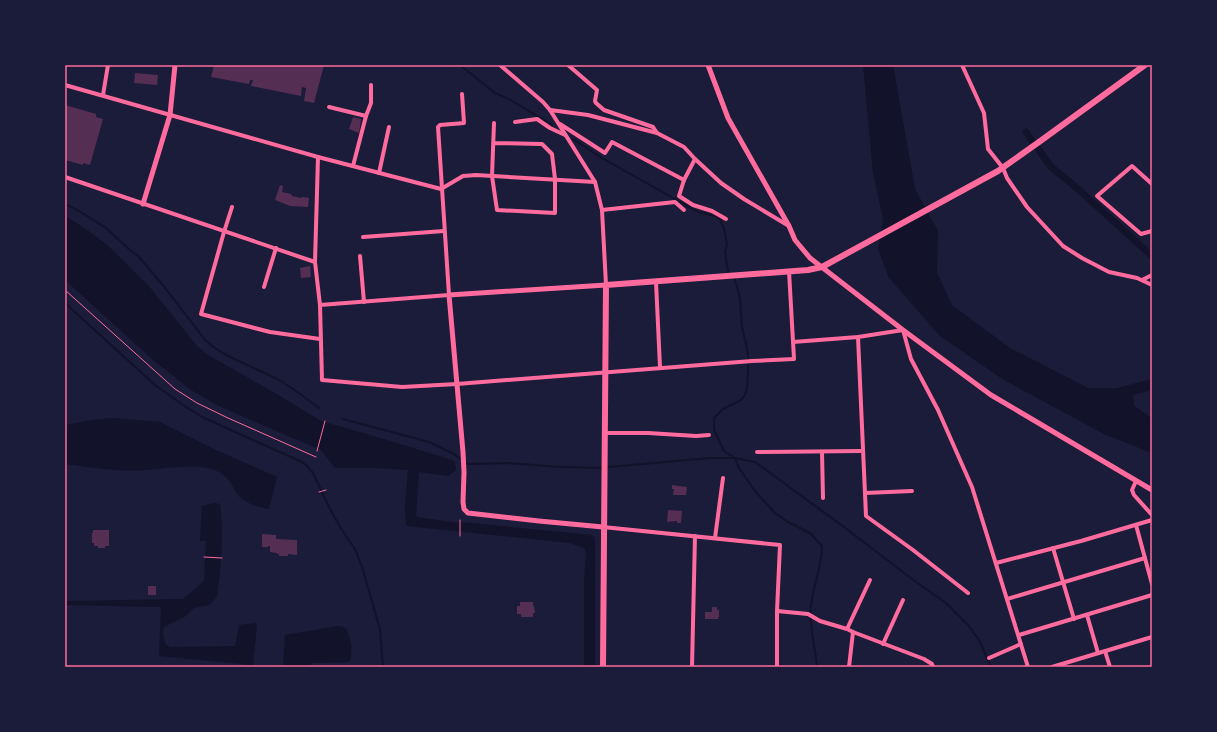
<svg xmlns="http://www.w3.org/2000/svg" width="1217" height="732" font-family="'Times New Roman',serif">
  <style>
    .water { fill: #12122b }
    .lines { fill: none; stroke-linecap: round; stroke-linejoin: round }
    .stream { stroke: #12122b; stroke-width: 2 }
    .canal { stroke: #12122b; stroke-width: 7 }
    .building { fill: #542f53 }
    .path { stroke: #ff6b9d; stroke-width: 1 }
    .minor { stroke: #ff6b9d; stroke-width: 4 }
    .tertiary { stroke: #ff6b9d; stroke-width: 5 }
    .primary { stroke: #ff6b9d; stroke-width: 6 }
    .neatline { fill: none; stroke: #ff6b9d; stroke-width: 1.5 }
  </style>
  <rect width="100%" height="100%" fill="#1b1b3a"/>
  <!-- water -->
  <g class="water">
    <path d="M863,65H893L915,189L938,231L937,273L952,305L1010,348L1088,388H1117L1152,379V390L1133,395L1134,406L1152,418V453L1104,434L1004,380L940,336L889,278L878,249L883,219L873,173Z"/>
    <path d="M65,216L83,227L106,244L127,264L148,285L197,346L208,355L275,393L321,421L384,439L455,461L456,470L448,476L419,472L416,515L417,517L459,523L461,522L592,535L595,538V667H584V582L586,552L584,548L570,543L406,526L405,505L408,470L375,468H335L321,450L246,418L217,405L191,390L153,360L65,280Z"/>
    <path d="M113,418L160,422L216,450L277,477L269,509C258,507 243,503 236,493C235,491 234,488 232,485C229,479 223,474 217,471C196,462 165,469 144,470C120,472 96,468 73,465H65V425L91,420Z"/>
    <path d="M213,503L220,504C224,533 221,568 217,597L209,605L194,608L186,616L164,627L163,632L165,644L170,647H173L235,646L239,625L257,623V625L253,665L159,656L161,607L65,605V601L183,599L204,581L206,541H200L202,506Z"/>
    <path d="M338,626L344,627C351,633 354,655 349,662L316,663H313L308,667H283L285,635Z"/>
  </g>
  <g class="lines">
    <!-- stream -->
    <g class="stream">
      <path d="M460,65L495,93L509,99L552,125"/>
      <path d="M573,139L602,158L698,212L715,216L720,219L724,228L727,244L725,252L728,272L730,274"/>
      <path d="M65,204L79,211L106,228L130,250L139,257L162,284L206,341C228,360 256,367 281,381C294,389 307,399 319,408"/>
      <path d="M733,277L735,280L740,298L742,327L748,353V371L747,388L745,395L741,400L723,409L714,418V430L724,451L735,458L739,468L755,491L775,513L788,522L810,533L822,546C822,566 813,586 811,606C809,627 815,646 817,667"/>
      <path d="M65,303L155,385L183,405L202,417L302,462L306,465L313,473L329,507L340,527L356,551L362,567L380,629L383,667"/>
      <path d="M343,419L429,442L452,453L468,464L508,463L560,467L597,468L710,458H735L755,462L840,524L916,582L946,603L968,625L979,640L991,667"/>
    </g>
    <!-- canal -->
    <path class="canal" d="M1026,132L1051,167L1077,188L1152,256"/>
  </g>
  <!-- building -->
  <g class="building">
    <path d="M214,65H324L314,103L304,101L306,88L302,87L301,96L251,86L253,80H250L249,84L211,77Z"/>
    <path d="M135,73L158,75L157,85L134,83Z"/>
    <path d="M65,105L96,114V117L103,119L90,165L83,163V165L65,160Z"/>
    <path d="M353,117L361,119L359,133L349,129Z"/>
    <path d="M280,185L283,186L282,192L291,194L292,196L301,198L302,197L309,198L308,207L290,206L275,200Z"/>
    <path d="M310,266L311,277L301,278L300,268Z"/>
    <path d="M672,485L687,487L686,495H673L674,489H672Z"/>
    <path d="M668,510L682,511L681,523H677V521L667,522Z"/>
    <path d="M93,530H109V546H105V548H98V546H94V543H92V533H93Z"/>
    <path d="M262,534L276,535V539L297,540V555L288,554V556H279V554H277V553L270,552V546H268V547H262Z"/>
    <rect x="148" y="586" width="8" height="9"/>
    <path d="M520,602H533V606H534L535,613H533V617H521V614H517V606H520Z"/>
    <path d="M712,607H717V610H719V617H718V619H705V612H712Z"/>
  </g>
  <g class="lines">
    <!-- path -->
    <g class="path">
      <path d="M65,290L175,389L197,403L228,418L316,457"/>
      <path d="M317,451L325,421"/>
      <path d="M319,492L326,490"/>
      <path d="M460,536V520"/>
      <path d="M204,557L222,558"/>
    </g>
    <!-- minor -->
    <g class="minor">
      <path d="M500,65L543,102L550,110L595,182L602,210L606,285"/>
      <path d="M568,65L597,90L595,101L596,103L604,110L653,127L657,133"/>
      <path d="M962,65L984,113L988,149L1003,168L1007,178L1027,207L1063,246L1082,258L1109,272L1137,278L1152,285"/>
      <path d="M65,85L318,157L441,189L463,176L476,175L595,182"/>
      <path d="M103,95L108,65"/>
      <path d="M329,107L366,116"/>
      <path d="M550,110L588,115L657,133L684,147L695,159L721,183L744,199L789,226"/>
      <path d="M515,122L537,119L550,128L565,135"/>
      <path d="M560,124L605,153L612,142L684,180"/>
      <path d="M493,143L542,144L552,154L555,179V213L497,210L492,176L494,123"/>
      <path d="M318,157L315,262L320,305L449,295L438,127L440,125L464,123L462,94"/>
      <path d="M695,159L684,180L679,196L693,205L712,211L726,219"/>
      <path d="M353,166L366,116L371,103V85"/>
      <path d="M379,173L389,127"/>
      <path d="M65,177L315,262"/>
      <path d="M1152,184L1132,166L1097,196L1141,234L1152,231"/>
      <path d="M232,207L224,232L201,314L270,332L320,339"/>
      <path d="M602,210L675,202L684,210"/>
      <path d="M363,237L444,231"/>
      <path d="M360,256L364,302"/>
      <path d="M1142,280L1152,275"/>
      <path d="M656,282L660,367"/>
      <path d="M264,287L276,248"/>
      <path d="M320,305L322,380L402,387L457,384L752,361L794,359L789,271"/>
      <path d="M858,337L866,516L913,550L968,593"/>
      <path d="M793,342L858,337L903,330L911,359L938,410L972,487L1028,667"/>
      <path d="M604,433H648L696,436L709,435"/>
      <path d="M757,452L862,451"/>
      <path d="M822,452L823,498"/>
      <path d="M1136,481L1132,490L1134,495L1152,515"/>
      <path d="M865,493L912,491"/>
      <path d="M1136,525L1152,584"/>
      <path d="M603,527L780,545L777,611V667"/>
      <path d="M715,538L723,478"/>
      <path d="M1053,548L1074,619"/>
      <path d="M996,563L1081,541L1152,520"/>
      <path d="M1007,599L1145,558"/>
      <path d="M777,611L808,614L820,621L847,629L853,632L924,659L932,664L933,667"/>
      <path d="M1087,615L1098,653"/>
      <path d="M847,629L870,580"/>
      <path d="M1019,635L1152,595"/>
      <path d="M883,644L903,600"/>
      <path d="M1105,651L1110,667"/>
      <path d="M989,658L1021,644"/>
      <path d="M692,667L695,536"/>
      <path d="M849,667L853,632"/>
      <path d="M1052,667L1152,637"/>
    </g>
    <!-- tertiary -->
    <g class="tertiary">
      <path d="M708,65L728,118L789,226L795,240L810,258L903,330L991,395L1152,490"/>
      <path d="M143,204L170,115L175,65"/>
      <path d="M603,527L539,521L468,513L464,509L463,502L464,472L463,452L449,295L606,285"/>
    </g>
    <!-- primary -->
    <path class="primary" d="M603,667L606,285L808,270L822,267L998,171L1039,142L1145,65"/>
  </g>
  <!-- border -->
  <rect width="1217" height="732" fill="none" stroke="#1b1b3a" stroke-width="132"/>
  <rect x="66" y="66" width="1085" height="600" class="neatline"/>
</svg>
